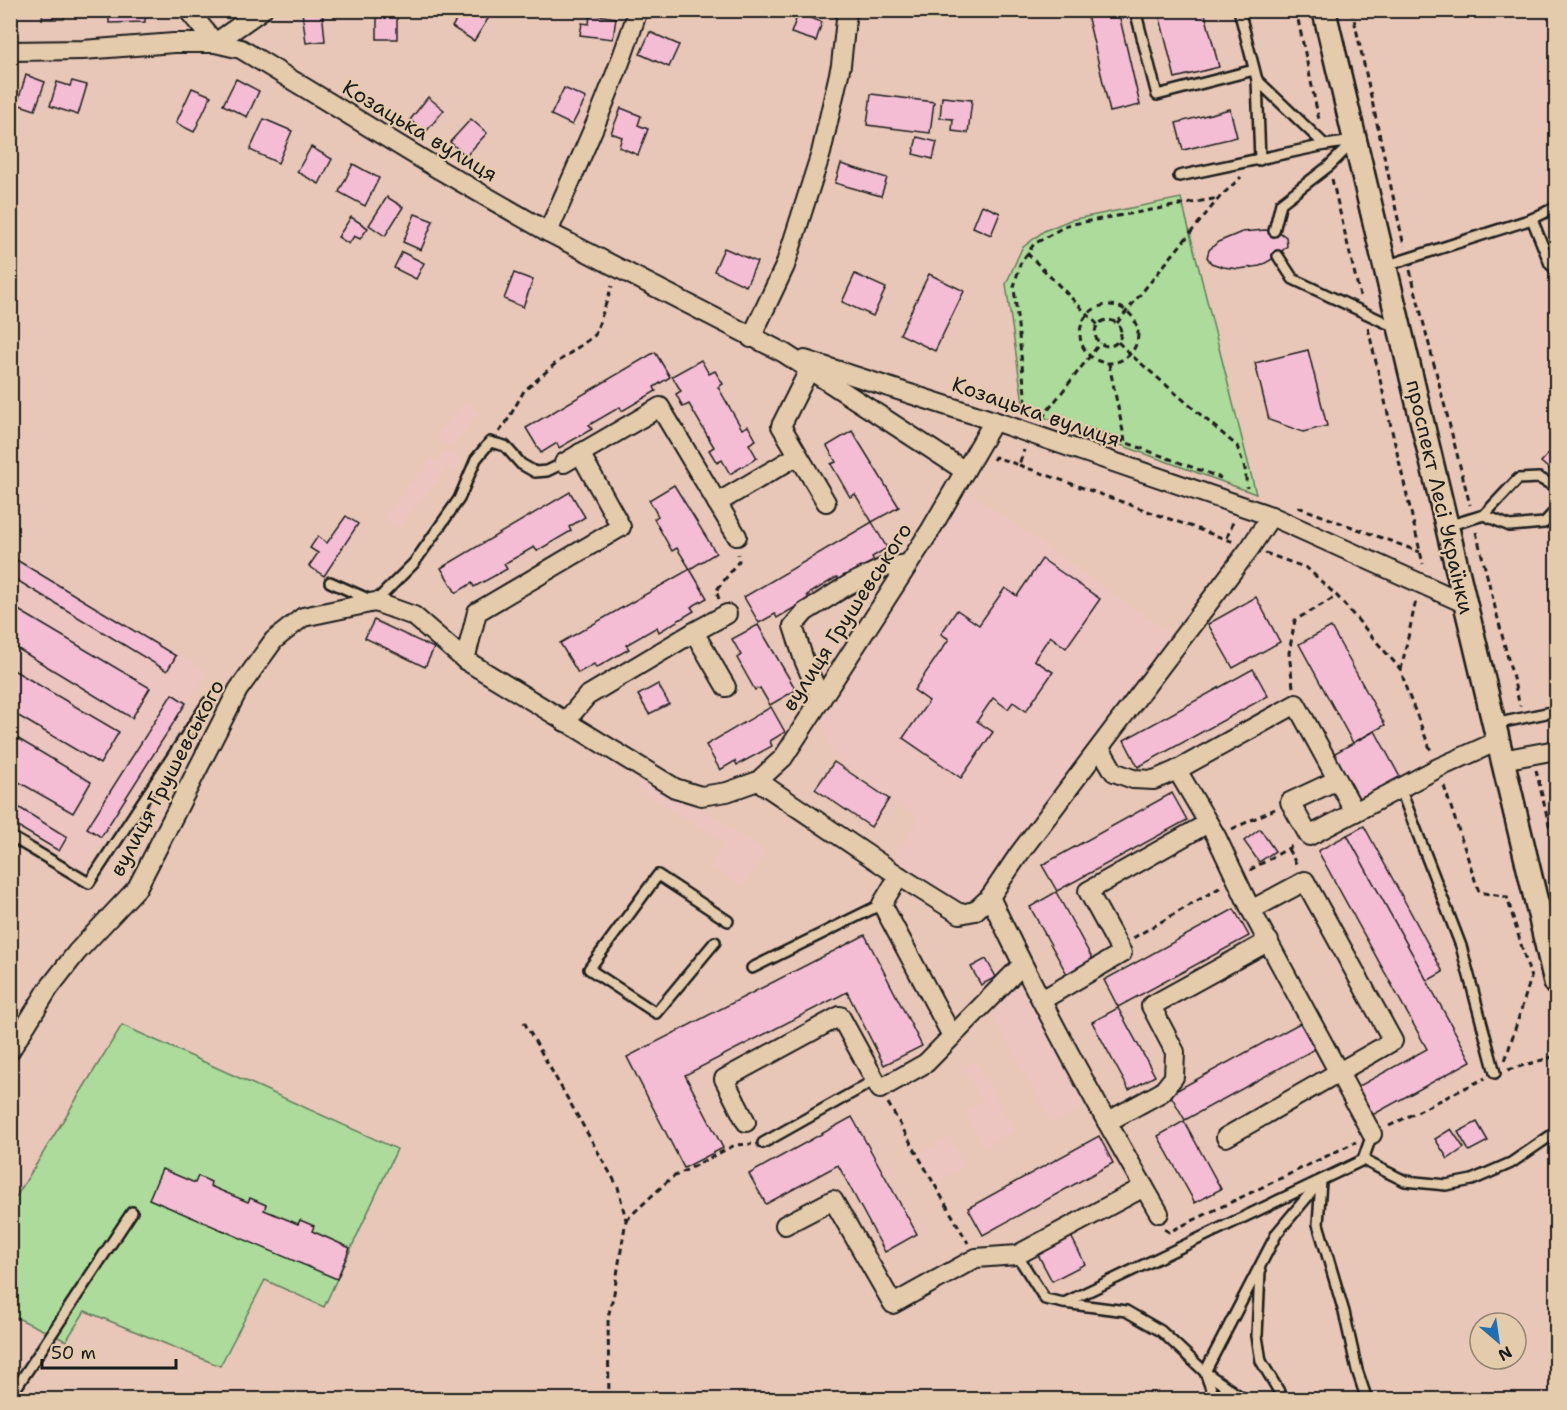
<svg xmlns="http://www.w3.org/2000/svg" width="1567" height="1410" font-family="'Shantell Sans',sans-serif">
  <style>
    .built { fill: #ecc4c0 }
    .green { fill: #acdb9b; stroke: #647c5c; stroke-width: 1.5 }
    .building { fill: #f4bdd4; stroke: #1c1c1c; stroke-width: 1.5 }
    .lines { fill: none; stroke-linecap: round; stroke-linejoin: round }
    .service-casing { stroke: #1c1c1c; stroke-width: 14 }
    .minor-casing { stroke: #1c1c1c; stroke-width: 22 }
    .tertiary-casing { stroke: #1c1c1c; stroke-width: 27 }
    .path { stroke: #1c1c1c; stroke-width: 3; stroke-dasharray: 6 4.5; stroke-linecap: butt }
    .service { stroke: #e4cbac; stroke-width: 9 }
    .minor { stroke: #e4cbac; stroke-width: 18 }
    .tertiary { stroke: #e4cbac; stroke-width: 22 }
    .labels { text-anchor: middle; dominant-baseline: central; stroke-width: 4.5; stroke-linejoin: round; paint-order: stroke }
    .street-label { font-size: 21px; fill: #1c1c1c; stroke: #e4cbac }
  </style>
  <rect width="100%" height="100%" fill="#e9c7b8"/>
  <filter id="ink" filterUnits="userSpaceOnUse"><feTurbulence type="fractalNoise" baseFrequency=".0167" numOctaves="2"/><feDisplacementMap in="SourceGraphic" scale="12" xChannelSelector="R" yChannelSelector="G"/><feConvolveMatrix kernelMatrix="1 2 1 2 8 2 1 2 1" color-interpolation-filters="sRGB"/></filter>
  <g filter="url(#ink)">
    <!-- built -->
    <g class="built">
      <path d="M466,401L480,413L450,448L436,437Z"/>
      <path d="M447,449L463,462L453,473L447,469L398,529L384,517L432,458L437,462Z"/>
      <path d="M968,491L1174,637L981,894L950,907L894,866V855L919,818L834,756L821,721Z"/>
      <path d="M10,554L208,672L84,869L11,825Z"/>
      <path d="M644,773L766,851L743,887L711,866L725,843L635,787Z"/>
      <path d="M1021,986L1085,1106L1052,1124L987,1004Z"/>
      <path d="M975,1061L1015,1131L985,1147L965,1112L983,1101L964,1068Z"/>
      <path d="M949,1137L965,1167L934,1183L918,1154Z"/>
    </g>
    <!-- green -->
    <g class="green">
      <path d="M1181,198L1256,494L1024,410L1006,284L1022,248L1044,231L1070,220Z"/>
      <path d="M122,1025L397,1149L324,1307L265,1280L220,1366L85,1311L66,1341L11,1315L10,1195L16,1197Z"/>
    </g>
    <!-- building -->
    <g class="building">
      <path d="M43,10H65L64,19H42Z"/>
      <path d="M109,10H145V22L109,23Z"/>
      <path d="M322,10L325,41L306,43L302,11Z"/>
      <path d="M462,10L493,11L474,41L452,27Z"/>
      <path d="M1086,10H1118L1140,105L1110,112Z"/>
      <path d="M1158,10H1204L1219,67L1175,78Z"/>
      <path d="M590,14L616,18L613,39L580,35L582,23L589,24Z"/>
      <path d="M798,14L822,22L816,41L791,33Z"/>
      <rect x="377" y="15" width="20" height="24"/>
      <path d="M650,32L679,45L669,67L640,54Z"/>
      <path d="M26,75L45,82L35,110L17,104Z"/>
      <path d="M236,79L259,91L247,117L223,105Z"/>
      <path d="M72,81L87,85L78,115L50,106L57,82L70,86Z"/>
      <path d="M192,88L211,96L194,132L176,123Z"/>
      <path d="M564,88L586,98L572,125L551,115Z"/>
      <path d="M871,94L934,102L930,133L867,125Z"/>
      <path d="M428,97L444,110L425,133L410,120Z"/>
      <path d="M942,97L972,100L968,133L952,131L953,119L940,118Z"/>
      <path d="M621,108L641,116L638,125L648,129L638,155L619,147L622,137L611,133Z"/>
      <path d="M1230,109L1237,137L1183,150L1176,123Z"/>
      <path d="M264,119L292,131L278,163L250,150Z"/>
      <path d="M471,119L487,133L466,156L450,142Z"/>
      <path d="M917,137L937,142L933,159L913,154Z"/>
      <path d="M311,147L332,159L319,184L297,172Z"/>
      <path d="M353,164L379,178L365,206L339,192Z"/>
      <path d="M841,164L887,178L881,196L835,183Z"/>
      <path d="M387,197L403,207L385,236L369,225Z"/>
      <path d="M982,205L1000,213L991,235L973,227Z"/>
      <path d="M415,214L433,221L421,250L403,242Z"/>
      <path d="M351,217L368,228L360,239L354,236L349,244L338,237Z"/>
      <path d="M1556,224V238L1552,226Z"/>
      <path d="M1265,230L1279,232L1286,237L1287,246L1276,257L1260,266L1239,269L1223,267L1211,263L1207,257L1209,250L1218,242L1242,232Z"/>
      <path d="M724,248L757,262L746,286L714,271Z"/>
      <path d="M402,252L424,263L416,279L394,268Z"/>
      <path d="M514,273L533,280L523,307L504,299Z"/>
      <path d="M855,274L886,288L873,316L842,302Z"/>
      <path d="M929,274L964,291L935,351L900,334Z"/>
      <path d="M1308,350L1327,426L1303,432L1269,420L1255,363Z"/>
      <path d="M655,352L670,377L654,387L656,391L622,411L620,407L589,425L592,429L559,448L557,443L541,453L526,428Z"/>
      <path d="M701,360L709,374L715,371L723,384L718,387L742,429L748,426L756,440L749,444L757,458L730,474L722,460L717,463L709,450L714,447L689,404L683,407L676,394L681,391L672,376Z"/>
      <path d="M852,431L899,507L872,522L855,494L850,497L831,464L836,462L827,446Z"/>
      <path d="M1552,450L1556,453V475L1541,462Z"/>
      <path d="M674,485L716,553L690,569L677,548L672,551L654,519L658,516L649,500Z"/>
      <path d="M570,492L585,517L569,527L571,531L537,551L534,547L504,564L507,569L474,587L472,583L456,593L441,568Z"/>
      <path d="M346,516L358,524L324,576L309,566L318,553L310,548L318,536L327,543Z"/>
      <path d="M872,522L887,548L872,557L874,561L840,581L837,577L807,595L809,599L777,618L775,614L759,623L744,597Z"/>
      <path d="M10,556L176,656L167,671L10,576Z"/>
      <path d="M1042,559L1100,599L1066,648L1050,636L1034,660L1053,672L1026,711L1013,702L1008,709L993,698L977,721L993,732L961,778L903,738L929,701L914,690L949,639L941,634L957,610L979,625L1005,588L1017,596Z"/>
      <path d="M690,569L707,598L691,607L694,611L659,632L657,627L626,645L629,649L596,668L594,664L578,673L560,643Z"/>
      <path d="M1256,597L1280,642L1233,668L1208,624Z"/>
      <path d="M10,605L150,688L132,718L10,644Z"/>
      <path d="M374,620L434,648L425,667L365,638Z"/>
      <path d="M758,625L796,690L770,705L760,688L755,690L737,658L741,655L732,639Z"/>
      <path d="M1331,627L1385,725L1353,743L1299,644Z"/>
      <path d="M10,668L119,732L100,764L10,711Z"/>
      <path d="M1253,669L1268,696L1138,767L1124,740Z"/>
      <path d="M658,684L669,704L649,714L638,695Z"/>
      <path d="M172,694L186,703L101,837L87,828Z"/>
      <path d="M771,707L785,732L770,741L772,746L737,765L735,761L720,770L706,745Z"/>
      <path d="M1375,731L1401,779L1360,802L1333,754Z"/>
      <path d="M10,734L91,782L73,813L10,777Z"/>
      <path d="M834,762L889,799L871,827L815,789Z"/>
      <path d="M1172,793L1187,820L1057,891L1042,865Z"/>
      <path d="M10,802L67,837L59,851L10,822Z"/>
      <path d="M1364,826L1443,972L1427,981L1347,835Z"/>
      <path d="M1260,829L1275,851L1259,862L1244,841Z"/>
      <path d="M1347,835L1471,1061L1367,1118L1352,1090L1427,1049L1318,851Z"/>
      <path d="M1056,892L1093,960L1067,974L1030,907Z"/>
      <path d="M1234,909L1249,936L1118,1007L1104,980Z"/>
      <path d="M865,935L922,1046L884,1065L847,992L685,1075L723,1148L684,1168L627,1057Z"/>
      <path d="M986,959L996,977L981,985L971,967Z"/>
      <path d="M1118,1008L1155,1076L1129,1090L1092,1022Z"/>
      <path d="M1300,1023L1315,1049L1185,1120L1170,1094Z"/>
      <path d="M852,1117L917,1234L885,1252L838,1165L766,1204L749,1174Z"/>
      <path d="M1184,1121L1221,1189L1195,1203L1158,1136Z"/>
      <path d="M1477,1122L1488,1141L1469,1151L1458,1132Z"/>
      <path d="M1451,1129L1464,1148L1448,1159L1435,1139Z"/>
      <path d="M1099,1136L1113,1163L983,1235L968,1208Z"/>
      <path d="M162,1169L195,1183L198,1176L211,1182L210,1186L248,1202L250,1198L266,1205L264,1210L298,1224L300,1220L314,1226L312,1231L350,1248L337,1279L149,1199Z"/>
      <path d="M1069,1232L1085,1264L1052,1281L1035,1249Z"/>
    </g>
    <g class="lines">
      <!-- service casing -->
      <g class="service-casing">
        <g id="service">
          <path d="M1135,10L1157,95L1254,70"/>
          <path d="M1239,10L1257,80L1260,160"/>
          <path d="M1257,80L1325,145"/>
          <path d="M1179,176L1325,145L1354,141L1329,166L1281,203L1274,231"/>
          <path d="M1532,219L1550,264L1556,269"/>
          <path d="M1278,256L1293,279L1399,329"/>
          <path d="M1385,266L1532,219L1556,207"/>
          <path d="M1484,515L1510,526L1544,523L1556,510"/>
          <path d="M1447,526L1484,515L1518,479L1539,478L1556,487"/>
          <path d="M330,582L375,602L414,563L459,499L476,459L490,442L505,446L521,464L535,472L547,471L564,463"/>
          <path d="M1494,724L1556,711"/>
          <path d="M1400,788L1461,946L1495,1073"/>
          <path d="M10,836L89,883L208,702"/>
          <path d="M715,942L656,1013L589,969L658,875L728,921"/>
          <path d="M752,968L882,904"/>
          <path d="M763,1143L875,1080"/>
          <path d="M1363,1160L1405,1181L1446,1185L1472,1180L1511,1163L1556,1132"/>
          <path d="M1321,1181L1318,1224L1344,1312L1357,1370L1367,1400"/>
          <path d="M1017,1255L1045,1299L1064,1303L1363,1160L1372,1134"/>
          <path d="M1260,1271L1257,1336L1261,1361L1284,1400"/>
          <path d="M1064,1303L1126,1311L1161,1331L1205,1372L1245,1400"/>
          <path d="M10,1397L132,1212"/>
          <path d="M1215,1400L1205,1372L1277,1233L1318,1184"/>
        </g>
      </g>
      <!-- minor casing -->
      <g class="minor-casing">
        <g id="minor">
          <path d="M188,10L215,43L262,10"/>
          <path d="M10,51L83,50L174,43H215L241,49L440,170L548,232L784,353L965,471"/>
          <path d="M548,232C580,159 614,87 638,10"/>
          <path d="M751,338L785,266L821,153L841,65L847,10"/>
          <path d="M805,360L994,421L1271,516L1464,603"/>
          <path d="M809,370L781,426L826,502"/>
          <path d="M564,463L660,407L737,536"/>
          <path d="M717,503L797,456"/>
          <path d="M694,632L727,614"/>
          <path d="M465,660L477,612L621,527L580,453"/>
          <path d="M821,700L804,660L793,626L805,612L848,585L885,567L908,564"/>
          <path d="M565,722L587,696L694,632L726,687"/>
          <path d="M1100,748L1114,772L1133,779L1154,780L1177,770L1296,704L1355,812L1438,768L1498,741"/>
          <path d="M1502,760L1556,750"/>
          <path d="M1177,770L1216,836L1251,910L1372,1134"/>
          <path d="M1337,780L1290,802L1309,836L1355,812"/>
          <path d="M758,781L899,876L960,914L975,911L990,897L1019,854L1250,548L1271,516"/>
          <path d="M899,876L882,904L952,1036"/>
          <path d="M990,897C1041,1005 1099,1110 1159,1213"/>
          <path d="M1042,1000L1122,953L1088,891L1208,823"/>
          <path d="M10,1051L49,988L77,952L137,888L238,690L274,640L303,617L375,602L414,616L465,660L675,788L701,796L727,792L758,781L783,758L930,531L994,421"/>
          <path d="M746,1122L724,1079L840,1016L880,1089L926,1063L1022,965"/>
          <path d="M1107,1122L1162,1092L1174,1077L1175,1052L1151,1006L1269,941"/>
          <path d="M1226,1137L1393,1041L1305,881L1251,910"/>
          <path d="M785,1225L833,1200L893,1304L976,1258L1017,1255L1144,1187"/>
        </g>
      </g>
      <!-- tertiary casing -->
      <g class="tertiary-casing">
        <path id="tertiary" d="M1324,10L1556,984"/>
      </g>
      <!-- path -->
      <g class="path">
        <path d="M1296,10L1319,120"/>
        <path d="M1352,10L1404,246"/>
        <path d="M1332,179L1360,296"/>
        <path d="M1027,253L1098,325"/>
        <path d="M1410,270L1470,505"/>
        <circle cx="1109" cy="334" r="29"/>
        <circle cx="1108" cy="333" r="13"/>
        <path d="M1117,323L1219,198L1241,177"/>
        <path d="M1368,328L1423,564"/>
        <path d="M1118,342L1130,354L1237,446L1245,469L1247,488"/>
        <path d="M1109,364L1125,441"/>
        <path d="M1027,413L1014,287L1020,264L1034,244L1067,225L1219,198"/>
        <path d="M1042,418L1100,343"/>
        <path d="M499,432L506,423L524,391L555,364L595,335L612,286"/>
        <path d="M1080,433L1087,428L1221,478"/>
        <path d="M993,460L995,457L1019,465L1024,450"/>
        <path d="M1019,465L1234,542"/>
        <path d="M1298,507L1420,552"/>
        <path d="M1476,532L1520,706"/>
        <path d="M1227,538L1233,522"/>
        <path d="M1265,553L1307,568L1337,596L1401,670L1406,688L1431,751"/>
        <path d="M719,599L716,591L739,561L738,554"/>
        <path d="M1401,670L1416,600"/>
        <path d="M1293,687L1289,653L1295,620L1337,596"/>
        <path d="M1536,770L1556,854"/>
        <path d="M1444,786L1479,892L1507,897L1531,978L1505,1061"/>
        <path d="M1232,829L1275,809"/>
        <path d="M1288,849L1298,867"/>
        <path d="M1250,870L1294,845"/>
        <path d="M1133,938L1221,887"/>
        <path d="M524,1022L618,1187L626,1220L614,1293L608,1317L609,1400"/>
        <path d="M1508,1070L1556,1056"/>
        <path d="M888,1103L968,1243"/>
        <path d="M1389,1126L1485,1078"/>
        <path d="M626,1220L671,1178L735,1145L752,1144"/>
        <path d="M1164,1229L1169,1232L1356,1142"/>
      </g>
      <!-- service -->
      <use href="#service" class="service"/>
      <!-- minor -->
      <use href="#minor" class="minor"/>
      <!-- tertiary -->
      <use href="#tertiary" class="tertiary"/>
    </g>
  </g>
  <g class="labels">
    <!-- street labels -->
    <g class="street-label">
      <text transform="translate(420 131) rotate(31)">Козацька вулиця</text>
      <text transform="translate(1036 412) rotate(19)">Козацька вулиця</text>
      <text transform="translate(1440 497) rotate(77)">проспект Лесі Українки</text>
      <text transform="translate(847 617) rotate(-57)">вулиця Грушевського</text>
      <text transform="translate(167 778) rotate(-62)">вулиця Грушевського</text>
    </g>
  </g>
  <!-- margin -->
  <rect width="1567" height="1410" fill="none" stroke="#e4cbac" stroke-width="36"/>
  <rect x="18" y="18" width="1531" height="1374" fill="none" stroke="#1c1c1c" stroke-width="2" filter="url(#ink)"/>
  <!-- north arrow -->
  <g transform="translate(1498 1341) rotate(151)"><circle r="28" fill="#e4cbac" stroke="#948572" stroke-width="1.5"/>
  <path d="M0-4.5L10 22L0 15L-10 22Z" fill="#1f6fb2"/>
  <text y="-9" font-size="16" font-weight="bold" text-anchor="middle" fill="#1c1c1c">N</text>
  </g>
  <!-- scale -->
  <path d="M42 1359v9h134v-9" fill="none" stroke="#1c1c1c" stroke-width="3"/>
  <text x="51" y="1359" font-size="18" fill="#1c1c1c" stroke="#e4cbac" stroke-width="4.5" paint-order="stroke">50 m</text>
</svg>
